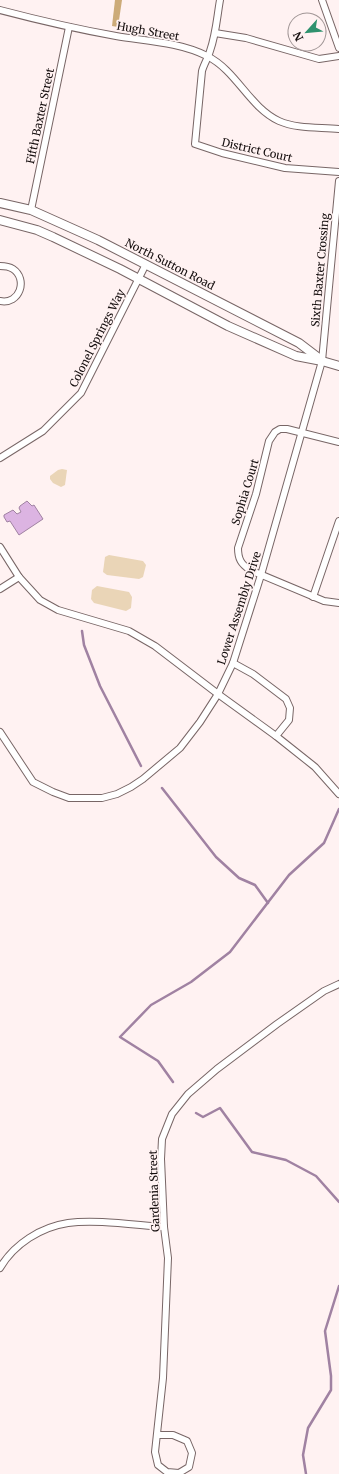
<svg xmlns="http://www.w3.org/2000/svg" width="339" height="1474" font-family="Merriweather,serif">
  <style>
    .green { fill: #ead5b7 }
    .forest { fill: #ccab79 }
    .water { fill: #dcb4e2; stroke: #a082a2 }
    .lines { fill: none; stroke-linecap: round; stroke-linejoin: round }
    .stream { stroke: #a082a2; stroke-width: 2.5 }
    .street-casing { stroke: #786666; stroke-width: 8 }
    .secondary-casing { stroke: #786666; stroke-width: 10 }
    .street { stroke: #fff; stroke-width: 6 }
    .secondary { stroke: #fff; stroke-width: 8 }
    .labels { text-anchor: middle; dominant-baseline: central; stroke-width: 3.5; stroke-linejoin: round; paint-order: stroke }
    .street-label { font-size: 11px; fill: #140d0d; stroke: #fff2f2 }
  </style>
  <rect width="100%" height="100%" fill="#fff2f2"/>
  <!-- green -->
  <g class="green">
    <path d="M62,469L67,470L65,485L61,487L53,483L50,479V476L58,470Z"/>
    <path d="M109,555L143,561L146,565L143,577L139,579L107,575L103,572L105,557Z"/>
    <path d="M97,586L129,592L132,597L131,608L126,611L94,603L91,599L92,590Z"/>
  </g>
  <!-- forest -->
  <path class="forest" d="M115,0H122L118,27L112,26Z"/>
  <!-- water -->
  <path class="water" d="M27,501L32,506L34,505L43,519L19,535L10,521L7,522L4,517V515L13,510L17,514L21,512L19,508L20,506Z"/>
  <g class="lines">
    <!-- stream -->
    <g class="stream">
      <path d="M82,631L84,645L100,686L141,766"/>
      <path d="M162,788L216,857L239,878L255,885L268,903"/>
      <path d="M173,1082L158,1061L120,1037L151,1005L191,982L230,952L289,875L324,843L339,809"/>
      <path d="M196,1113L203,1117L220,1108L252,1152L286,1160L316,1176L339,1202"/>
      <path d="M306,1474L303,1455L308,1428L331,1390V1376L325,1331L339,1286"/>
    </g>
    <!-- street casing -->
    <g class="street-casing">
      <g id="street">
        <path d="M220,0C217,17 216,34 210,51C208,58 204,64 202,71L195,144L222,153L285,168L339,172"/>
        <path d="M322,0L339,48"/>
        <path d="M0,10C38,20 77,29 116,36C146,41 179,42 207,56C237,71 249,107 279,121C297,129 320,127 339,129"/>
        <path d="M215,33L246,38L319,59L339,56"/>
        <path d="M31,210L69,27"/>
        <path d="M0,266C4,266 10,267 13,269C28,279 20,305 0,301"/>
        <path d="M339,442L287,429H280L275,432L269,441L256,494L238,548C238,559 241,564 250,570L324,601L339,603"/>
        <path d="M0,458L43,431L81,393L146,264"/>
        <path d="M0,547L19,577L40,600L58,610L129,631L155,646L218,694L276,736L315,767L339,794"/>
        <path d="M0,589L19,577"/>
        <path d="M313,597L339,521"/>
        <path d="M233,663L253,674L286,699L290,708L289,720L276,736"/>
        <path d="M0,732L33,782L53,792L69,798H102L117,794L131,787L143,779L180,748L200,722L218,694L233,663L261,575L322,361L339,181"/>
        <path d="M0,1268C14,1244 41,1227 68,1223C95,1219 135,1225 164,1227"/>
        <path d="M157,1435H173L187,1441L192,1453L189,1467L179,1473L167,1472L158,1465L155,1452L163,1378L168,1258L164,1227L161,1159L162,1139L172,1114L188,1094L217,1069L277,1024L324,991L339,984"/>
      </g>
    </g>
    <!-- secondary casing -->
    <g class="secondary-casing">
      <g id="secondary">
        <path d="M0,203L31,210L98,240L299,343L320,359"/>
        <path d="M0,220L37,230L53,237L120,269L228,326L296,356L322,361L339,366"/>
      </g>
    </g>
    <!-- street -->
    <use href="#street" class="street"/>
    <!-- secondary -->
    <use href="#secondary" class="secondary"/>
  </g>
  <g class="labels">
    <!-- street labels -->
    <g class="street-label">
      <text transform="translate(148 31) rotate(10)">Hugh Street</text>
      <text transform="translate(40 116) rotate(-78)">Fifth Baxter Street</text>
      <text transform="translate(257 150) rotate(13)">District Court</text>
      <text transform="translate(170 264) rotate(27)">North Sutton Road</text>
      <text transform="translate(320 270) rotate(-85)">Sixth Baxter Crossing</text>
      <text transform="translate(97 338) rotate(-63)">Colonel Springs Way</text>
      <text transform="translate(245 492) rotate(-73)">Sophia Court</text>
      <text transform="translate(239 608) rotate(-72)">Lower Assembly Drive</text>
      <text transform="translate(154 1191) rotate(-92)">Gardenia Street</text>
    </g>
  </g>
  <!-- north arrow -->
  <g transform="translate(307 32) rotate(243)"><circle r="19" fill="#fff2f2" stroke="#a19696"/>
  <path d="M0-3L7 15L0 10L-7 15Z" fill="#2f926e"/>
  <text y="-6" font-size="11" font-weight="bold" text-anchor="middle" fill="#140d0d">N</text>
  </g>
</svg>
